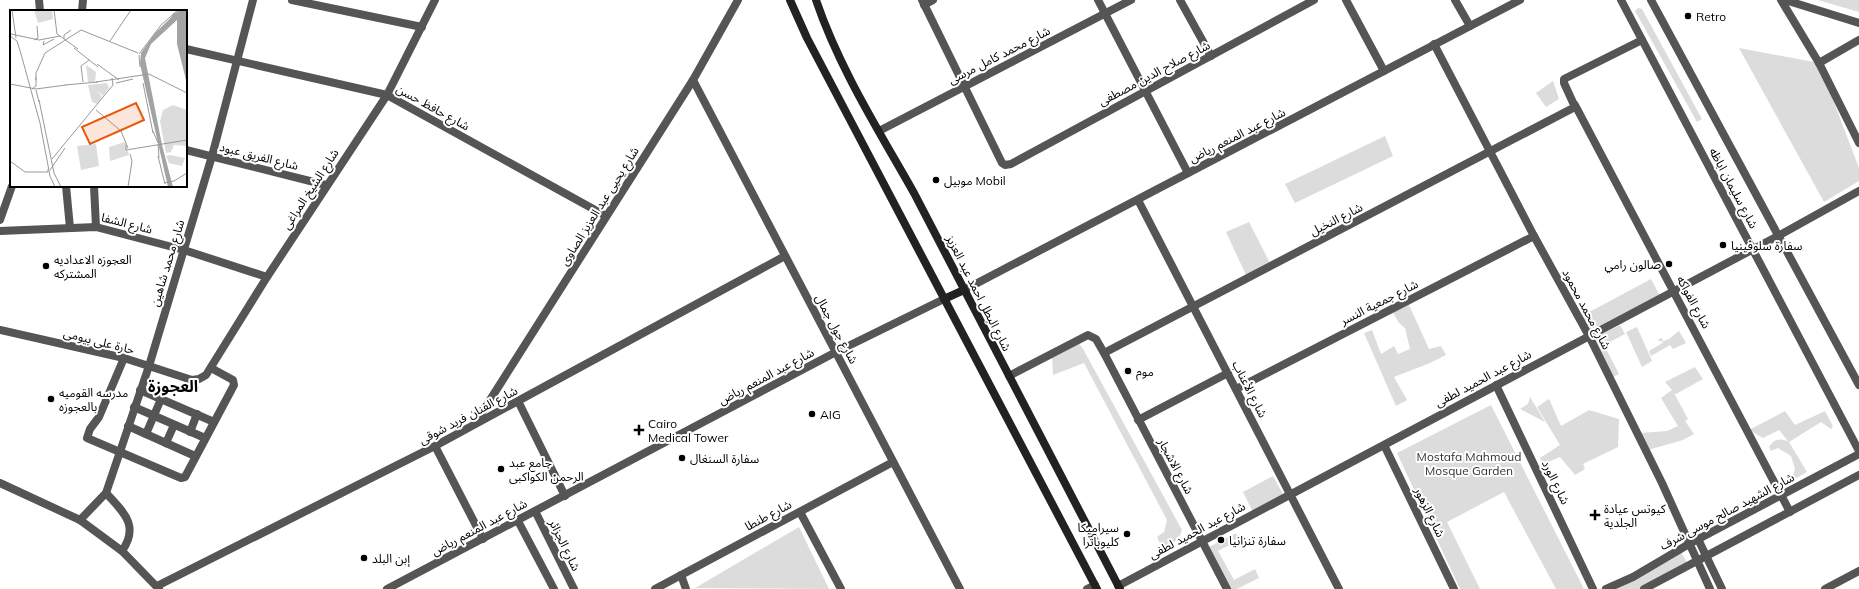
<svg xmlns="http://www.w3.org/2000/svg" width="1859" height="589" font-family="Mulish,'Noto Sans Arabic',sans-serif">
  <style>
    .green { fill: #dcdcdc }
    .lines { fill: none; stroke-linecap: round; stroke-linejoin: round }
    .street { stroke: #555; stroke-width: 8 }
    .secondary { stroke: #222; stroke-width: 8 }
    .poi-dot { fill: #000; stroke: #fff; stroke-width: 1.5 }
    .labels { text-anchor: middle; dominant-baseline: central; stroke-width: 4; stroke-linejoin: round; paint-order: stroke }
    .poi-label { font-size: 12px; fill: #000; stroke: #fff; text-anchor: start }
    .street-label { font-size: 12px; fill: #000; stroke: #fff }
    .park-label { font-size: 12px; fill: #333; stroke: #fff }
    .district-label { font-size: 16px; font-weight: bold; fill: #000; stroke: #fff }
    .inset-river { fill: none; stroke: #a3a3a3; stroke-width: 2 }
    .inset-road { fill: none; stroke: #999; stroke-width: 1 }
    .view { fill: #e8590c; fill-opacity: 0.15; stroke: #e8590c; stroke-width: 2 }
    .inset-edge { fill: none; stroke: #000; stroke-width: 2 }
  </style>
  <rect width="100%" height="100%" fill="#fff"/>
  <!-- green -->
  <g class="green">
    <path d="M1818,0H1859V12Z"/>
    <path d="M1638,8L1642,9L1702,119L1697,122L1635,11Z"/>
    <path d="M1739,48L1819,63L1859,168V181L1824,202Z"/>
    <path d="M1553,81L1559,99L1546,107L1536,93Z"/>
    <path d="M1385,136L1393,156L1295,203L1285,184Z"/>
    <path d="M1249,222L1270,263L1246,275L1226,232Z"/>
    <path d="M1651,279L1660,296L1591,332L1582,316Z"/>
    <path d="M1409,305L1429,349L1441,346L1446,355L1430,363L1394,377L1407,400L1396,406L1364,333L1372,330L1381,354L1394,346L1398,354L1410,349L1405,328L1399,323L1392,311Z"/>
    <path d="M1620,325L1625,334L1604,345L1619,374L1613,377L1593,339Z"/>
    <path d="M1637,327L1652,361L1642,367L1626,332Z"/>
    <path d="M1679,331L1686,343L1673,349L1670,345L1651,356L1649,351L1664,342L1657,340L1662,338L1663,341L1669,339Z"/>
    <path d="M1079,344L1082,347L1182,530C1179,541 1172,544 1163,550L1157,537L1164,532L1167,520L1084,363L1053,375L1052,356Z"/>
    <path d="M1695,367L1703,379L1676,394L1674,393L1688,419L1685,421L1694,434L1683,440L1648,450L1640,433L1667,431L1678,426L1661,398L1672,390L1665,382Z"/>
    <path d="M1530,397L1545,422L1520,409L1528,404Z"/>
    <path d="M1549,399L1561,426L1589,410L1619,419L1618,447L1583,464L1585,469L1575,475L1560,457L1543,464L1540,458L1560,445L1537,407Z"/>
    <path d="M1491,405L1584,589H1556L1504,492L1447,522L1480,589H1460L1397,453Z"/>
    <path d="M1785,411L1795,425L1825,411L1833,426L1831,429L1821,422L1789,442L1807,472L1793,480L1792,477L1795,469L1791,456L1778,448L1771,451L1769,447C1774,439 1779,438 1788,441L1779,430L1763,438L1749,430Z"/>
    <path d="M1273,476L1284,496L1253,512L1243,492Z"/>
    <path d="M799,527L829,589L695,588Z"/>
    <path d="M1236,533L1239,540L1218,551L1234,580L1255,569L1259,578L1237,589H1230L1209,547Z"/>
    <path d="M1681,552L1688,564L1641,589H1611Z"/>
  </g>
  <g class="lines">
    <!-- street -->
    <g class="street">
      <path d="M39,0L40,11"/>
      <path d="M292,0L422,27"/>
      <path d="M922,0L1002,163L1005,165L1011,164L1314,0"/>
      <path d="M1098,0L1188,173"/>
      <path d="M1180,0L1211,56"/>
      <path d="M1346,0L1384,71"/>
      <path d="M1455,0L1470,26"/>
      <path d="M1621,0L1859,451"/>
      <path d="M1651,0L1859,385"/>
      <path d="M1781,0L1819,63L1859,143"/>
      <path d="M1785,0L1859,23"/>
      <path d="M924,5L933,0"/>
      <path d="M82,11L83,0"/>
      <path d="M1434,44L1534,236L1589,336L1662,483L1710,589"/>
      <path d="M186,49L387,95L606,216"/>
      <path d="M1819,63L1859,40"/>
      <path d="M693,80L960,589"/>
      <path d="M1575,105L1790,512"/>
      <path d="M879,131L1131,0"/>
      <path d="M186,150L326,185"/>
      <path d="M66,186L70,228"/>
      <path d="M94,186L96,227"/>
      <path d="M1138,200L1339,589"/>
      <path d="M0,220L12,186"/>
      <path d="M0,231L96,227L184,250L267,277"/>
      <path d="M964,290L1520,0"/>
      <path d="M0,330L124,358L192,380L199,379L206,375L267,277L387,95L435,0"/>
      <path d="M1104,353L1227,589"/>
      <path d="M124,358L99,417L90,429L87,438L181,478L185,477L234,385L233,380L211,368"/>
      <path d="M1009,376L1088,335L1096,339L1104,353L1575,107L1564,83V79L1642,40"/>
      <path d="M1496,385L1593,589"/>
      <path d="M1236,389L1534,236"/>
      <path d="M140,390L214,422"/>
      <path d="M519,403L565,496"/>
      <path d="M134,407L205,438"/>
      <path d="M1138,420L1228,373"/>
      <path d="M476,422L693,80L738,0"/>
      <path d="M128,426L195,456"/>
      <path d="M190,432L197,414"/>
      <path d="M146,434L161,399"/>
      <path d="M166,443L174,425"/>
      <path d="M1384,445L1454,589"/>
      <path d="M435,446L483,539"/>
      <path d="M0,483L80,520L122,551L159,589"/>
      <path d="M106,493C123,512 140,525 122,551"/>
      <path d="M535,511L574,589"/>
      <path d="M800,512L841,589"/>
      <path d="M80,520L106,493L149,366L212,156L253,0"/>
      <path d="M518,521L554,589"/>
      <path d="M1698,539L1722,589"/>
      <path d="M681,575L686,589"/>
      <path d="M157,586L435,446L785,256"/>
      <path d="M1118,586L1778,236L1859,191"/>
      <path d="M387,589L836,352L944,299"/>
      <path d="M655,589L893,462"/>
      <path d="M1087,589L1095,585"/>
      <path d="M1606,589L1633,577L1689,544L1859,454"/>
      <path d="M1644,589L1859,475"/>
      <path d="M1825,589L1859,571"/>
    </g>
    <!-- secondary -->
    <g class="secondary">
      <path d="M790,0L807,38L1097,589"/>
      <path d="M816,0C839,68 879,131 914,193L1120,589"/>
      <path d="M944,299L964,290"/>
    </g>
  </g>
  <!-- markers -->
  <g class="poi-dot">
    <circle cx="1688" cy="16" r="4"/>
    <circle cx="936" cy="180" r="4"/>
    <circle cx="1723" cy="245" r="4"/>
    <circle cx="1669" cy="264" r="4"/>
    <circle cx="46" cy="266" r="4"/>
    <circle cx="1128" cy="371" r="4"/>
    <circle cx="51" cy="399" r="4"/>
    <circle cx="812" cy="414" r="4"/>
    <path d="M637 424h4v4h4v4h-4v4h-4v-4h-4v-4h4z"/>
    <circle cx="682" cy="458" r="4"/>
    <circle cx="501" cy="469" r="4"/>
    <path d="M1593 509h4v4h4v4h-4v4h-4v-4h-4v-4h4z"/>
    <circle cx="1127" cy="534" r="4"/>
    <circle cx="1221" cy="540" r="4"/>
    <circle cx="364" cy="558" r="4"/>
  </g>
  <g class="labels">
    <!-- poi labels -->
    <g class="poi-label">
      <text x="1696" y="16">Retro</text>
      <text x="944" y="180">موبيل Mobil</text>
      <text x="1731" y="245">سفارة سلوفينيا</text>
      <text x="54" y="259">العجوزه الاعداديه<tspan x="54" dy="14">المشتركه</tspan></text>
      <text x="1661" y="264" text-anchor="end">صالون رامي</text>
      <text x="1136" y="371">موم</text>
      <text x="59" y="392">مدرسه القوميه<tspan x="59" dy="14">بالعجوزه</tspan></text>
      <text x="820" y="414">AIG</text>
      <text x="648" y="423">Cairo<tspan x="648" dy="14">Medical Tower</tspan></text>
      <text x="690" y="458">سفارة السنغال</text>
      <text x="509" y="462">جامع عبد<tspan x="509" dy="14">الرحمن الكواكبى</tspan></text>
      <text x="1604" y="508">كيوتس عيادة<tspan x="1604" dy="14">الجلدية</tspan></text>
      <text x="1119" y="527" text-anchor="end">سيراميكا<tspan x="1119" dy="14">كليوباترا</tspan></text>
      <text x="1229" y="540">سفارة تنزانيا</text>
      <text x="372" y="558">إبن البلد</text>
    </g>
    <!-- street labels -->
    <g class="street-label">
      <text transform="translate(999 55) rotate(-27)">شارع محمد كامل مرسى</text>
      <text transform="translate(1154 73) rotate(-28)">شارع صلاح الدين مصطفى</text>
      <text transform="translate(433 107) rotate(29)">شارع حافظ حسن</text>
      <text transform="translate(1237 135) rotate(-27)">شارع عبد المنعم رياض</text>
      <text transform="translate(259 156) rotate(14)">شارع الفريق عبود</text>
      <text transform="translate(1734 188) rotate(62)">شارع سليمان اباظه</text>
      <text transform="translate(310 189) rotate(-57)">شارع الشيخ المراغى</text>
      <text transform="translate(599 206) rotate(-58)">شارع يحيى عبد العزيز الصاوى</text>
      <text transform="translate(1336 219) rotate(-27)">شارع النخيل</text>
      <text transform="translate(127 223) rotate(14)">شارع الشفا</text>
      <text transform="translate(167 263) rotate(-73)">شارع محمد شاهين</text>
      <text transform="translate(979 293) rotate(63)">شارع البطل احمد عبد العزيز</text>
      <text transform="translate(1379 302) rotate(-27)">شارع جمعية النسر</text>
      <text transform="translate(1694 302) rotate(62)">شارع الفواكه</text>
      <text transform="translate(1587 309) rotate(62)">شارع محمد محمود</text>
      <text transform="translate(837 329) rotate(62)">شارع جول جمال</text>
      <text transform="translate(99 341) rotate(14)">حارة على بيومى</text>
      <text transform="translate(766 376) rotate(-28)">شارع عبد المنعم رياض</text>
      <text transform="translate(1483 378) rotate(-28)">شارع عبد الحميد لطفى</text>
      <text transform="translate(1250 389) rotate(63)">شارع الأعناب</text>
      <text transform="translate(468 415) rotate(-28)">شارع الفنان فريد شوقى</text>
      <text transform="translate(1176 466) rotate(62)">شارع الاشجار</text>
      <text transform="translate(1556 482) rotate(64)">شارع الورد</text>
      <text transform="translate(1727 511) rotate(-28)">شارع الشهيد صالح موسى شرف</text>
      <text transform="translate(1430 512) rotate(64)">شارع الزهور</text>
      <text transform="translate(768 515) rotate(-28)">شارع طنطا</text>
      <text transform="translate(479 527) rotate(-28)">شارع عبد المنعم رياض</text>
      <text transform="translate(1197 530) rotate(-28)">شارع عبد الحميد لطفى</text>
      <text transform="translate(565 545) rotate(64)">شارع الجزائر</text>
    </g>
    <!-- park labels -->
    <g class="park-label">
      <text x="1469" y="456">Mostafa Mahmoud<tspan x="1469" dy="14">Mosque Garden</tspan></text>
    </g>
    <!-- district labels -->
    <g class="district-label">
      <text x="173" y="386">العجوزة</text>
    </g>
  </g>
  <!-- overview -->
  <g transform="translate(10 10)">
    <rect width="177" height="177" fill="#fff"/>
    <path d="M24,0H42L43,9L28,13ZM76,55L86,62L85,72H78ZM97,73L99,78L93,86L87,80L92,87L87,94L82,92L78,75ZM163,95L177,100V136L164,135L161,142L156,143L150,111L153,100ZM115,132L119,145L100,151L99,137ZM86,134L89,156L71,160L67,136ZM160,145L175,148L172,156L159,153L156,146Z" fill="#dcdcdc"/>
    <path d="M169,0H177V74L167,34V10L141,34L135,48L152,135L163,177H158L130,54L131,43L145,23Z" fill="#a3a3a3"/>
    <path class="inset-river" d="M156,18L165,3"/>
    <path class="inset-road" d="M2,0L6,28M44,0L47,24L51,27M1,24L29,30L50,26L68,39M0,26L7,31L11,44L30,113L40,166L45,177M54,29V25L61,20M24,30L28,28L27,16M34,31L33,35L44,29M100,31L121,0M64,38L88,57M129,44L151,15L168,0M129,45L130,57M87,54L109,70M26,70V63L35,43L71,20L128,43M73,72L71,56L79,50M86,72L139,64L177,83M106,73L123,69M133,73L143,123M0,74L26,79L56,75M55,75L88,72M22,79L26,76V67M26,80L29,92M29,90L44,163L51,177M86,100L111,121L118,138M143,121L148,133M148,134L149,148M116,135V140L177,130M148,146L155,174M42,149L103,75L102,68M0,151L15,162H38V159M40,160L55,138M154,173L164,171L177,163M118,177L122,151L120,144"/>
    <path class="view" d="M126,93L134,110L80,134L72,117Z"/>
    <rect width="177" height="177" class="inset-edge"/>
  </g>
</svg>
